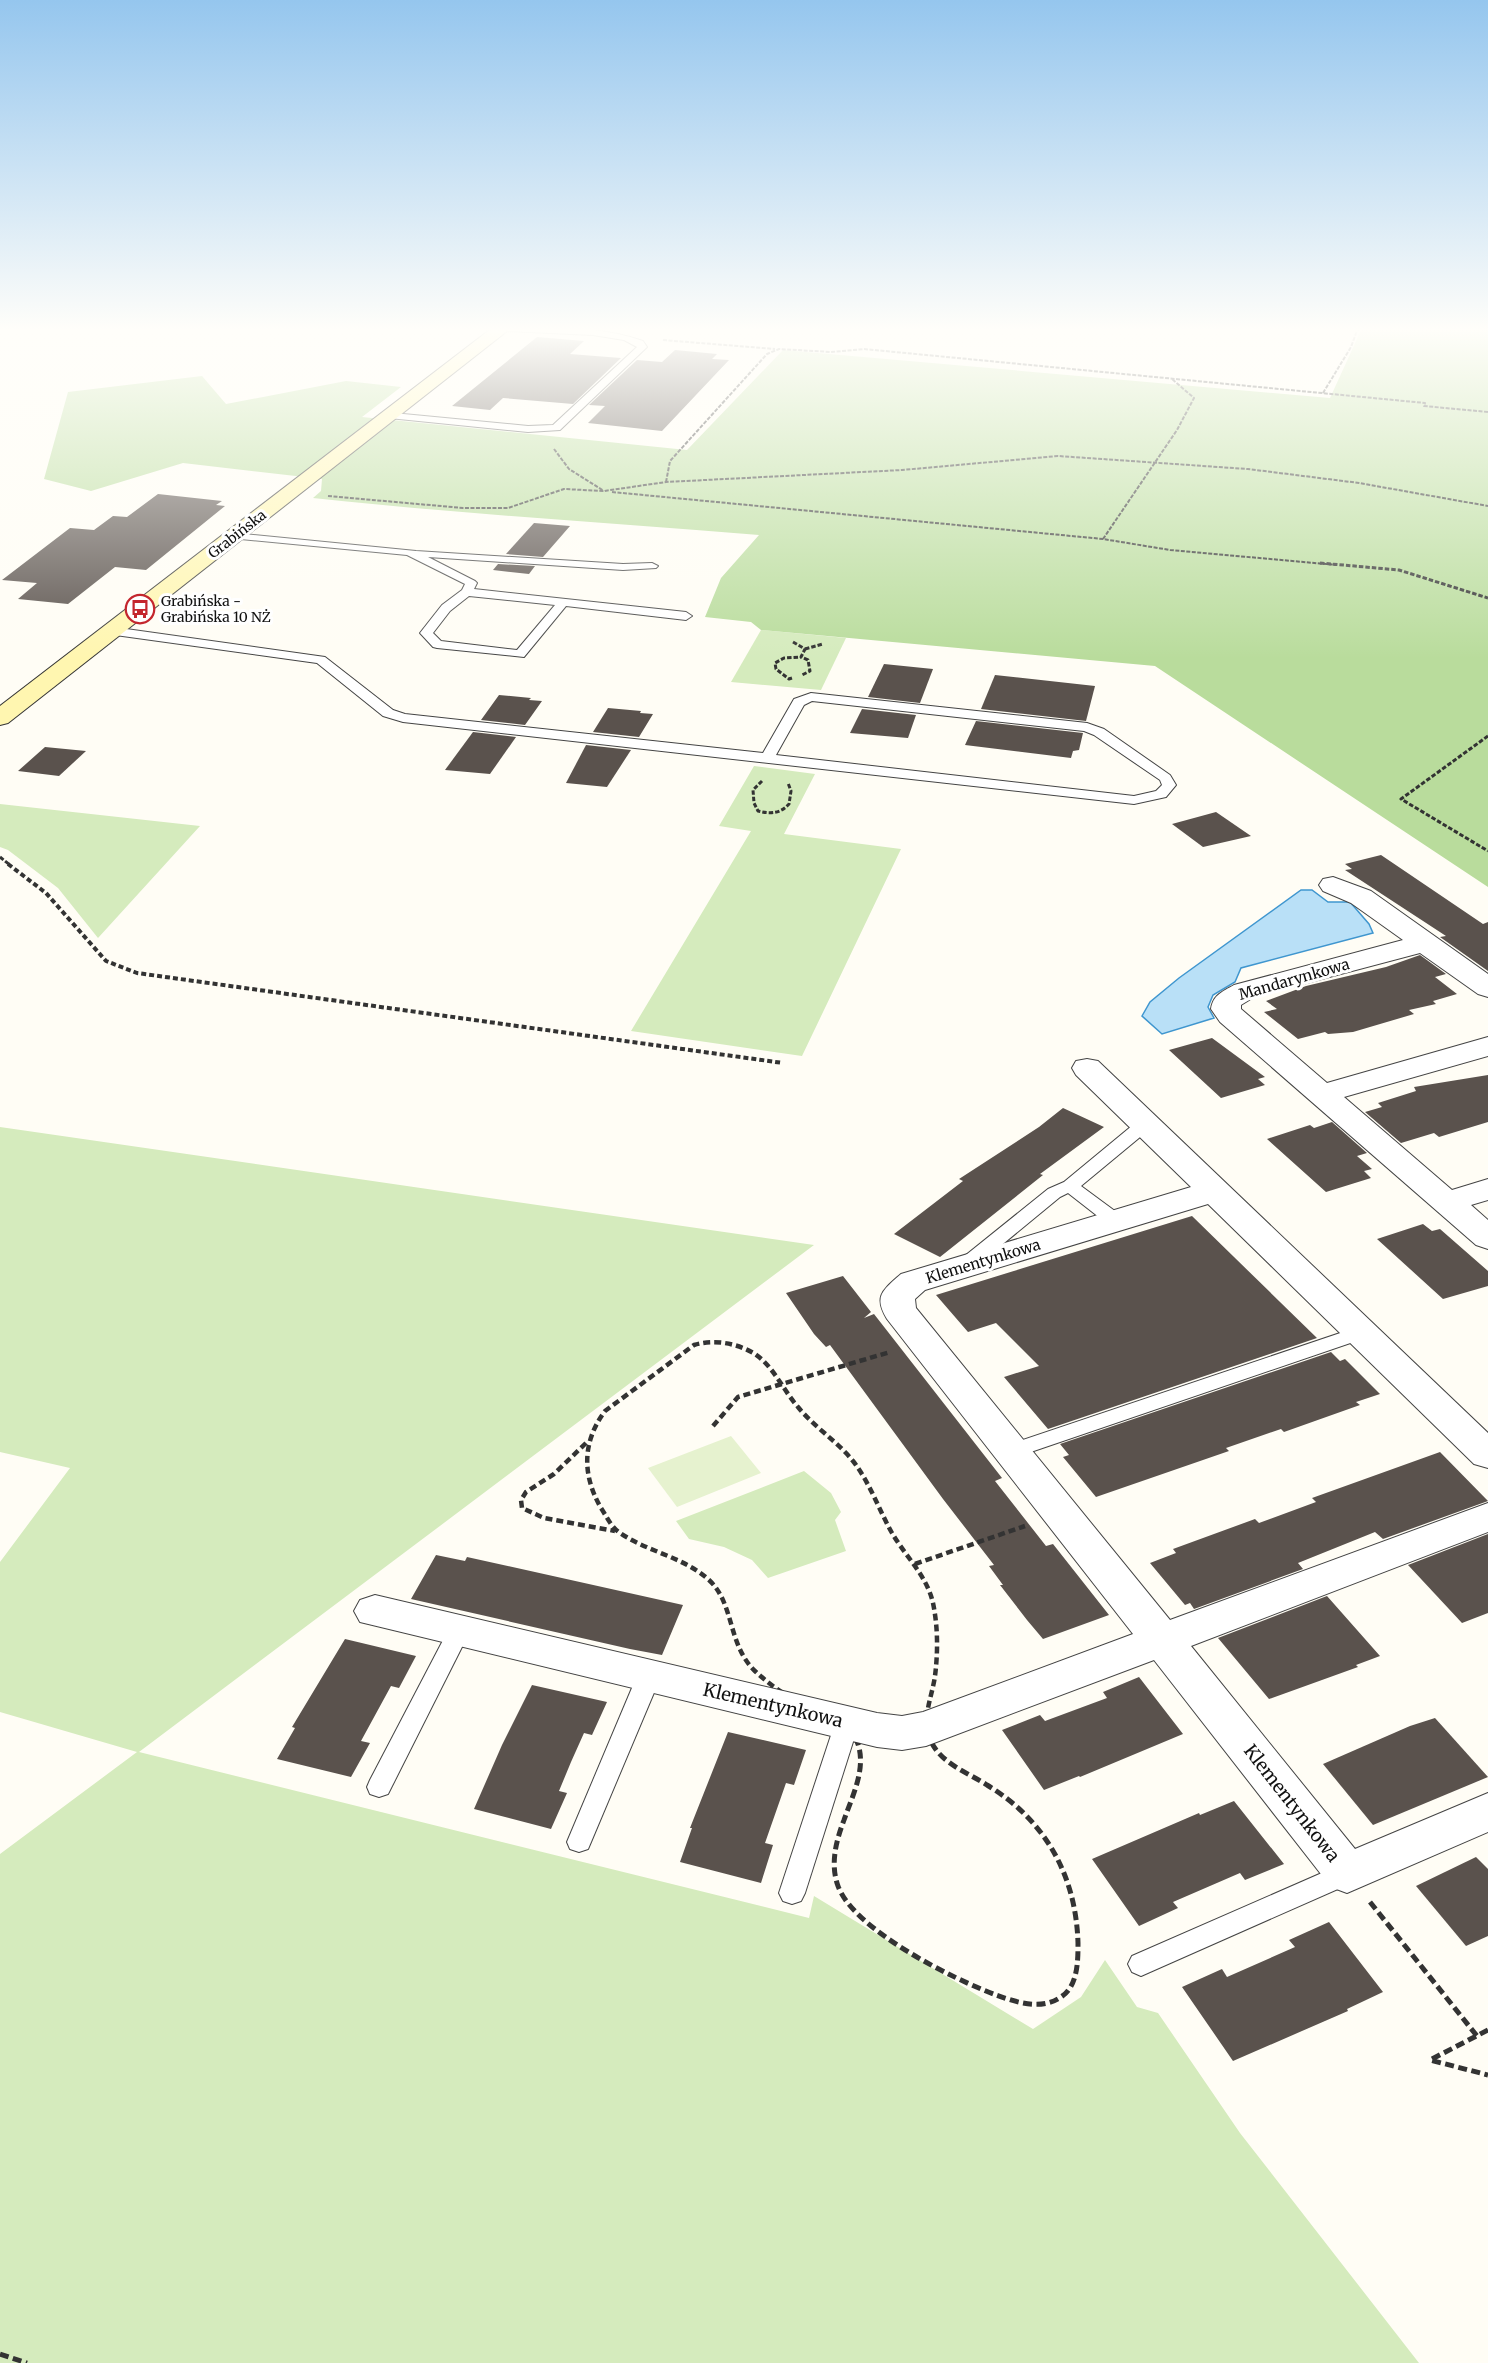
<svg xmlns="http://www.w3.org/2000/svg" width="1488" height="2363" font-family="Merriweather,serif">
  <style>
    .green { fill: #d5ebbd }
    .forest { fill: #b9dc9c }
    .pitch { fill: #e6f2cf }
    .water { fill: #b9e0f7; stroke: #3f96cf; stroke-width: 1.5 }
    .building { fill: #5a524d }
    .lines { fill: none; stroke-linecap: round; stroke-linejoin: round }
    .lane-casing { stroke: #444; stroke-width: 2 }
    .street-casing { stroke: #444; stroke-width: 2 }
    .secondary-casing { stroke: #333; stroke-width: 2 }
    .path-far4 { stroke: #333; stroke-width: 2; stroke-dasharray: 4 1.5; stroke-linecap: butt }
    .path-far3 { stroke: #333; stroke-width: 3; stroke-dasharray: 4.5 2; stroke-linecap: butt }
    .path-far2 { stroke: #333; stroke-width: 4; stroke-dasharray: 5 3; stroke-linecap: butt }
    .path-far1 { stroke: #333; stroke-width: 4.5; stroke-dasharray: 7 4; stroke-linecap: butt }
    .path { stroke: #333; stroke-width: 5; stroke-dasharray: 9 4.5; stroke-linecap: butt }
    .lane { fill: #fff; fill-rule: evenodd }
    .street { fill: #fff; fill-rule: evenodd }
    .secondary { fill: #fff6b0; fill-rule: evenodd }
    .labels { text-anchor: middle; dominant-baseline: central; stroke-width: 6; stroke-linejoin: round; paint-order: stroke }
    .far-street-label { font-size: 14px; fill: #111; stroke: #fff }
    .far-poi-label { font-size: 14px; fill: #111; stroke: #fff; text-anchor: start }
    .street-label { font-size: 15px; fill: #111; stroke: #fff }
    .near-street-label { font-size: 18px; fill: #111; stroke: #fff }
  </style>
  <rect width="100%" height="100%" fill="#fffdf5"/>
  <!-- green -->
  <g class="green">
    <path d="M761,630L846,638L821,690L731,682Z"/>
    <path d="M754,766L815,774L784,834L901,849L802,1056L631,1031L751,831L719,826Z"/>
    <path d="M0,804L200,826L98,938L58,888L8,850L0,847Z"/>
    <path d="M0,1127L814,1245L139,1752L809,1918L814,1896L1033,2029L1081,1997L1105,1960L1137,2007L1158,2013L1240,2133L1419,2363H0V1854L137,1752L0,1712V1562L70,1468L0,1452Z"/>
    <path d="M804,1471L831,1493L841,1512L835,1520L846,1551L768,1578L752,1560L724,1547L689,1539L676,1521Z"/>
  </g>
  <!-- forest -->
  <path class="forest" d="M1362,328H1488V887L1155,666L761,630L751,622L705,617L721,578L759,535C610,523 461,514 313,498L321,491L322,479L183,463L91,491L44,479L68,392L202,376L226,404L346,381L401,387L362,417L687,450L783,350L1330,398Z"/>
  <!-- pitch -->
  <path class="pitch" d="M731,1436L761,1473L677,1507L648,1468Z"/>
  <!-- water -->
  <path class="water" d="M1301,890H1312L1328,902H1350L1369,924L1373,933L1241,968L1235,982L1213,995L1208,1007L1214,1018L1162,1034L1142,1016L1150,1002L1179,978Z"/>
  <!-- building -->
  <g class="building">
    <path d="M537,337L584,341L570,354L621,358L573,404L503,398L490,410L452,406Z"/>
    <path d="M675,350L717,354L712,359L729,360L662,431L588,423L605,406L589,405L637,360L662,362Z"/>
    <path d="M158,494L222,501L216,505L225,506L146,570L115,567L68,604L18,599L37,583L2,580L70,528L94,530L113,516L127,517Z"/>
    <path d="M534,523L570,526L543,557L506,554Z"/>
    <path d="M498,564L535,566L529,574L493,570Z"/>
    <path d="M884,664L933,669L920,703L868,697Z"/>
    <path d="M995,675L1095,686L1086,721L981,709Z"/>
    <path d="M499,695L531,698L529,700L542,701L525,725L481,720Z"/>
    <path d="M608,708L641,711L640,713L653,714L639,737L593,732Z"/>
    <path d="M862,709L916,715L908,738L850,733Z"/>
    <path d="M976,721L1083,733L1079,750L1073,751L1071,758L965,745Z"/>
    <path d="M473,732L516,737L490,774L445,770Z"/>
    <path d="M586,745L631,750L607,787L566,783Z"/>
    <path d="M45,747L86,751L59,776L18,771Z"/>
    <path d="M1216,812L1251,836L1203,847L1172,824Z"/>
    <path d="M1381,855L1483,924L1488,922V971L1440,937L1446,936L1345,870L1352,869L1345,864Z"/>
    <path d="M1420,955L1446,974L1435,977L1457,994L1433,1001L1436,1004L1409,1010L1414,1014L1353,1032L1328,1034L1325,1032L1298,1039L1264,1012L1277,1009L1266,1001L1306,986L1386,967Z"/>
    <path d="M1212,1038L1265,1077L1258,1079L1265,1085L1221,1098L1169,1050Z"/>
    <path d="M1488,1075V1122L1439,1137L1434,1133L1401,1143L1365,1112L1382,1107L1378,1103L1416,1091L1414,1087Z"/>
    <path d="M1063,1108L1104,1127L1040,1174L1043,1175L940,1257L894,1234L963,1181L959,1179L1039,1127Z"/>
    <path d="M1332,1122L1367,1153L1357,1156L1372,1169L1364,1171L1371,1178L1326,1192L1267,1139L1310,1125L1314,1128Z"/>
    <path d="M1192,1216L1317,1338L1048,1429L1004,1377L1039,1366L996,1323L968,1332L936,1295Z"/>
    <path d="M1423,1224L1432,1231L1440,1229L1488,1271V1286L1443,1299L1377,1239Z"/>
    <path d="M843,1276L871,1312L864,1318L874,1314L1002,1478L995,1481L1046,1546L1053,1544L1109,1615L1043,1639L1027,1620L1000,1585H1003L989,1566L994,1565L943,1499L830,1345L826,1347L814,1334L786,1293Z"/>
    <path d="M1331,1352L1340,1361L1345,1359L1380,1394L1356,1402L1360,1405L1284,1432L1281,1429L1226,1448L1229,1451L1096,1497L1063,1457L1069,1455L1060,1444Z"/>
    <path d="M1440,1452L1488,1501L1383,1539L1375,1532L1298,1563L1303,1569L1194,1609L1190,1603L1185,1605L1150,1563L1176,1553L1173,1549L1255,1519L1259,1523L1316,1502L1312,1498Z"/>
    <path d="M1488,1534V1613L1462,1623L1408,1565Z"/>
    <path d="M436,1555L465,1561L467,1557L683,1605L662,1655L630,1649L411,1599Z"/>
    <path d="M1327,1596L1380,1656L1356,1665L1358,1667L1269,1699L1218,1638Z"/>
    <path d="M345,1639L416,1656L399,1688L391,1686L361,1741L370,1743L351,1777L277,1759L295,1728L292,1727Z"/>
    <path d="M1139,1677L1183,1734L1080,1777L1079,1776L1044,1790L1002,1730L1040,1715L1045,1721L1107,1698L1103,1692Z"/>
    <path d="M532,1685L607,1702L592,1735L584,1733L571,1762L559,1791L567,1793L551,1829L474,1809L502,1745Z"/>
    <path d="M1435,1718L1488,1777L1373,1825L1323,1764L1410,1726Z"/>
    <path d="M728,1732L806,1750L794,1785L786,1783L765,1843L773,1845L761,1883L680,1862L692,1828H690Z"/>
    <path d="M1234,1801L1284,1864L1245,1880L1240,1873L1173,1902L1178,1908L1139,1926L1092,1859L1199,1813L1200,1815Z"/>
    <path d="M1476,1857L1488,1869V1936L1466,1946L1416,1886Z"/>
    <path d="M1329,1922L1383,1992L1347,2009L1348,2011L1233,2061L1182,1987L1222,1969L1227,1977L1295,1947L1289,1940Z"/>
  </g>
  <g class="lines">
    <!-- lane casing -->
    <g class="lane-casing">
      <g id="lane">
        <path d="M502,328C549,328 598,325 643,341L647,347L560,430L528,432L389,418L388,416L393,413L528,426L553,425L637,347L624,340L593,335L506,331Z"/>
        <path d="M234,533L416,551L623,564L652,563L658,566L656,568L623,570L428,557L475,581L477,583L474,589L686,612L692,616L686,620L566,606L524,657L437,648L433,647L420,633L442,605L462,590L465,584L407,555L230,538L228,536ZM469,596L555,605L517,650L441,641L433,633L450,611Z"/>
        <path d="M112,627L325,657L393,710L405,714L763,753L794,699L811,693L1087,723L1104,729L1170,775L1176,785L1166,797L1134,804L403,722L383,716L317,663L108,634L106,631ZM812,701L1084,731L1094,735L1160,780L1162,785L1156,791L1134,796L776,755L804,705Z"/>
        <path d="M1145,1119L1151,1120L1154,1124L1151,1128L1081,1186L1123,1217L1125,1221L1123,1225H1109L1068,1193L1060,1197L975,1267H961L959,1263L961,1259L1048,1189L1064,1182L1139,1120Z"/>
        <path d="M1361,1326L1368,1327L1371,1332L1368,1337L1019,1456L1012,1458L1005,1456L1002,1451L1005,1446Z"/>
        <path d="M459,1622L467,1625L470,1631L388,1794L379,1797L370,1794L367,1787L370,1780L451,1625Z"/>
        <path d="M649,1667L657,1670L661,1676L591,1842L588,1849L579,1852L570,1849L567,1842L637,1676L641,1670Z"/>
        <path d="M847,1714L855,1716L859,1723L805,1893L801,1901L792,1904L783,1901L779,1893L835,1723L839,1716Z"/>
        <path d="M1347,1862L1356,1865L1360,1873L1356,1881L1150,1972L1141,1976L1132,1972L1128,1964L1132,1956Z"/>
      </g>
    </g>
    <!-- street casing -->
    <g class="street-casing">
      <g id="street">
        <path d="M1333,877L1371,891L1488,974V997L1478,994L1420,953L1254,997L1241,1005V1009L1327,1083L1488,1037V1056L1344,1097L1452,1190L1488,1179V1200L1471,1205L1488,1220V1249L1476,1245L1220,1022L1211,1009C1213,995 1222,992 1234,985L1403,940L1351,903L1323,891L1319,885L1323,879Z"/>
        <path d="M1087,1059L1098,1061L1488,1433V1468L1474,1464L1208,1204L925,1290L915,1299L916,1308L1170,1620L1488,1503V1532L1191,1646L1355,1849L1488,1793V1832L1347,1893L1331,1887L1154,1660L926,1746L902,1750L877,1747L360,1622L354,1611L360,1600L375,1595L877,1713L902,1716L923,1712L1133,1634L887,1319C873,1296 883,1290 901,1274L1191,1187L1076,1075L1072,1068L1076,1061Z"/>
      </g>
    </g>
    <!-- secondary casing -->
    <g class="secondary-casing">
      <path id="secondary" d="M492,328H511L8,723L0,725V706Z"/>
    </g>
    <!-- path-far4 -->
    <g class="path-far4">
      <path d="M663,340L775,349"/>
      <path d="M1323,393L1351,347L1358,328"/>
      <path d="M554,449L569,469L604,491"/>
      <path d="M666,482L670,461L767,354L779,349L831,352L864,349L1425,403L1424,406L1488,412"/>
      <path d="M612,492L1103,539L1170,550L1337,565"/>
      <path d="M328,496L463,508H508L564,489L604,491L666,482L902,470L1058,456L1248,469L1359,483L1488,506"/>
      <path d="M1103,539L1177,430L1194,398L1172,379"/>
    </g>
    <!-- path-far3 -->
    <g class="path-far3">
      <path d="M1320,563L1399,570L1488,598"/>
      <path d="M793,642L805,649L801,657L808,660L810,671L802,675"/>
      <path d="M805,649L823,644"/>
      <path d="M792,678L789,679L776,669L775,663L784,658L801,657"/>
      <path d="M1488,736L1401,799L1488,851"/>
      <path d="M762,781L753,790L754,803L758,811C770,814 780,814 789,804L791,791L788,783"/>
      <path d="M0,857L10,865"/>
    </g>
    <!-- path-far2 -->
    <path class="path-far2" d="M8,864L46,893L106,961L137,973L783,1063"/>
    <!-- path-far1 -->
    <g class="path-far1">
      <path d="M713,1426L738,1397L890,1352"/>
      <path d="M586,1443L554,1474L526,1492L521,1500L522,1508L544,1518L615,1531"/>
      <path d="M915,1564L1025,1526"/>
      <path d="M856,1738C843,1713 824,1714 801,1703C784,1695 769,1684 756,1672C727,1645 735,1604 709,1580C684,1557 648,1552 620,1533C611,1527 607,1517 601,1508C582,1475 582,1442 605,1411L694,1345C714,1339 737,1343 755,1354C774,1367 783,1390 798,1407C814,1427 837,1441 853,1461C870,1483 879,1510 892,1533C906,1557 927,1576 933,1603C938,1627 938,1652 935,1676C932,1697 922,1717 929,1738"/>
    </g>
    <!-- path -->
    <g class="path">
      <path d="M855,1737C869,1764 853,1794 844,1820C836,1841 830,1864 838,1886C854,1930 953,1979 996,1995C1016,2002 1041,2011 1061,1997C1078,1986 1078,1961 1078,1943C1076,1875 1045,1820 987,1785C965,1771 939,1763 929,1737"/>
      <path d="M1370,1902L1477,2036"/>
      <path d="M1488,2030L1430,2060L1488,2075"/>
      <path d="M0,2354L27,2363"/>
    </g>
    <!-- lane -->
    <use href="#lane" class="lane"/>
    <!-- street -->
    <use href="#street" class="street"/>
    <!-- secondary -->
    <use href="#secondary" class="secondary"/>
  </g>
  <!-- sky -->
  <linearGradient id="sky" x2="0" y2="1"><stop stop-color="#95c6ee"/><stop offset="0.5" stop-color="#fffefa"/><stop offset="1" stop-color="#fffefa" stop-opacity="0"/></linearGradient>
  <rect width="1488" height="659" fill="url(#sky)"/>
  <!-- icons -->
  <defs>
    <g id="bus-ring" transform="scale(1.5)"><circle r="9.5" fill="#fff" stroke="#c4262e" stroke-width="1.5"/><path d="M-5-6H5V4H4V6H2V4H-2V6H-4V4H-5ZM-3.5-4V0h7V-4ZM-3.5 1.2v1.5H-2V1.2ZM2 1.2v1.5H3.5V1.2Z" fill="#c4262e"/></g>
  </defs>
  <g fill-rule="evenodd">
    <use href="#bus-ring" x="140" y="609"/>
  </g>
  <g class="labels">
    <!-- far-street labels -->
    <g class="far-street-label">
      <text transform="translate(237 534) rotate(-38)">Grabińska</text>
    </g>
    <!-- far-poi labels -->
    <g class="far-poi-label">
      <text x="161" y="601">Grabińska -<tspan x="161" dy="16">Grabińska 10 NŻ</tspan></text>
    </g>
    <!-- street labels -->
    <g class="street-label">
      <text transform="translate(1294 979) rotate(-16)">Mandarynkowa</text>
      <text transform="translate(983 1261) rotate(-17)">Klementynkowa</text>
    </g>
    <!-- near-street labels -->
    <g class="near-street-label">
      <text transform="translate(773 1705) rotate(13)">Klementynkowa</text>
      <text transform="translate(1292 1803) rotate(52)">Klementynkowa</text>
    </g>
  </g>
</svg>
